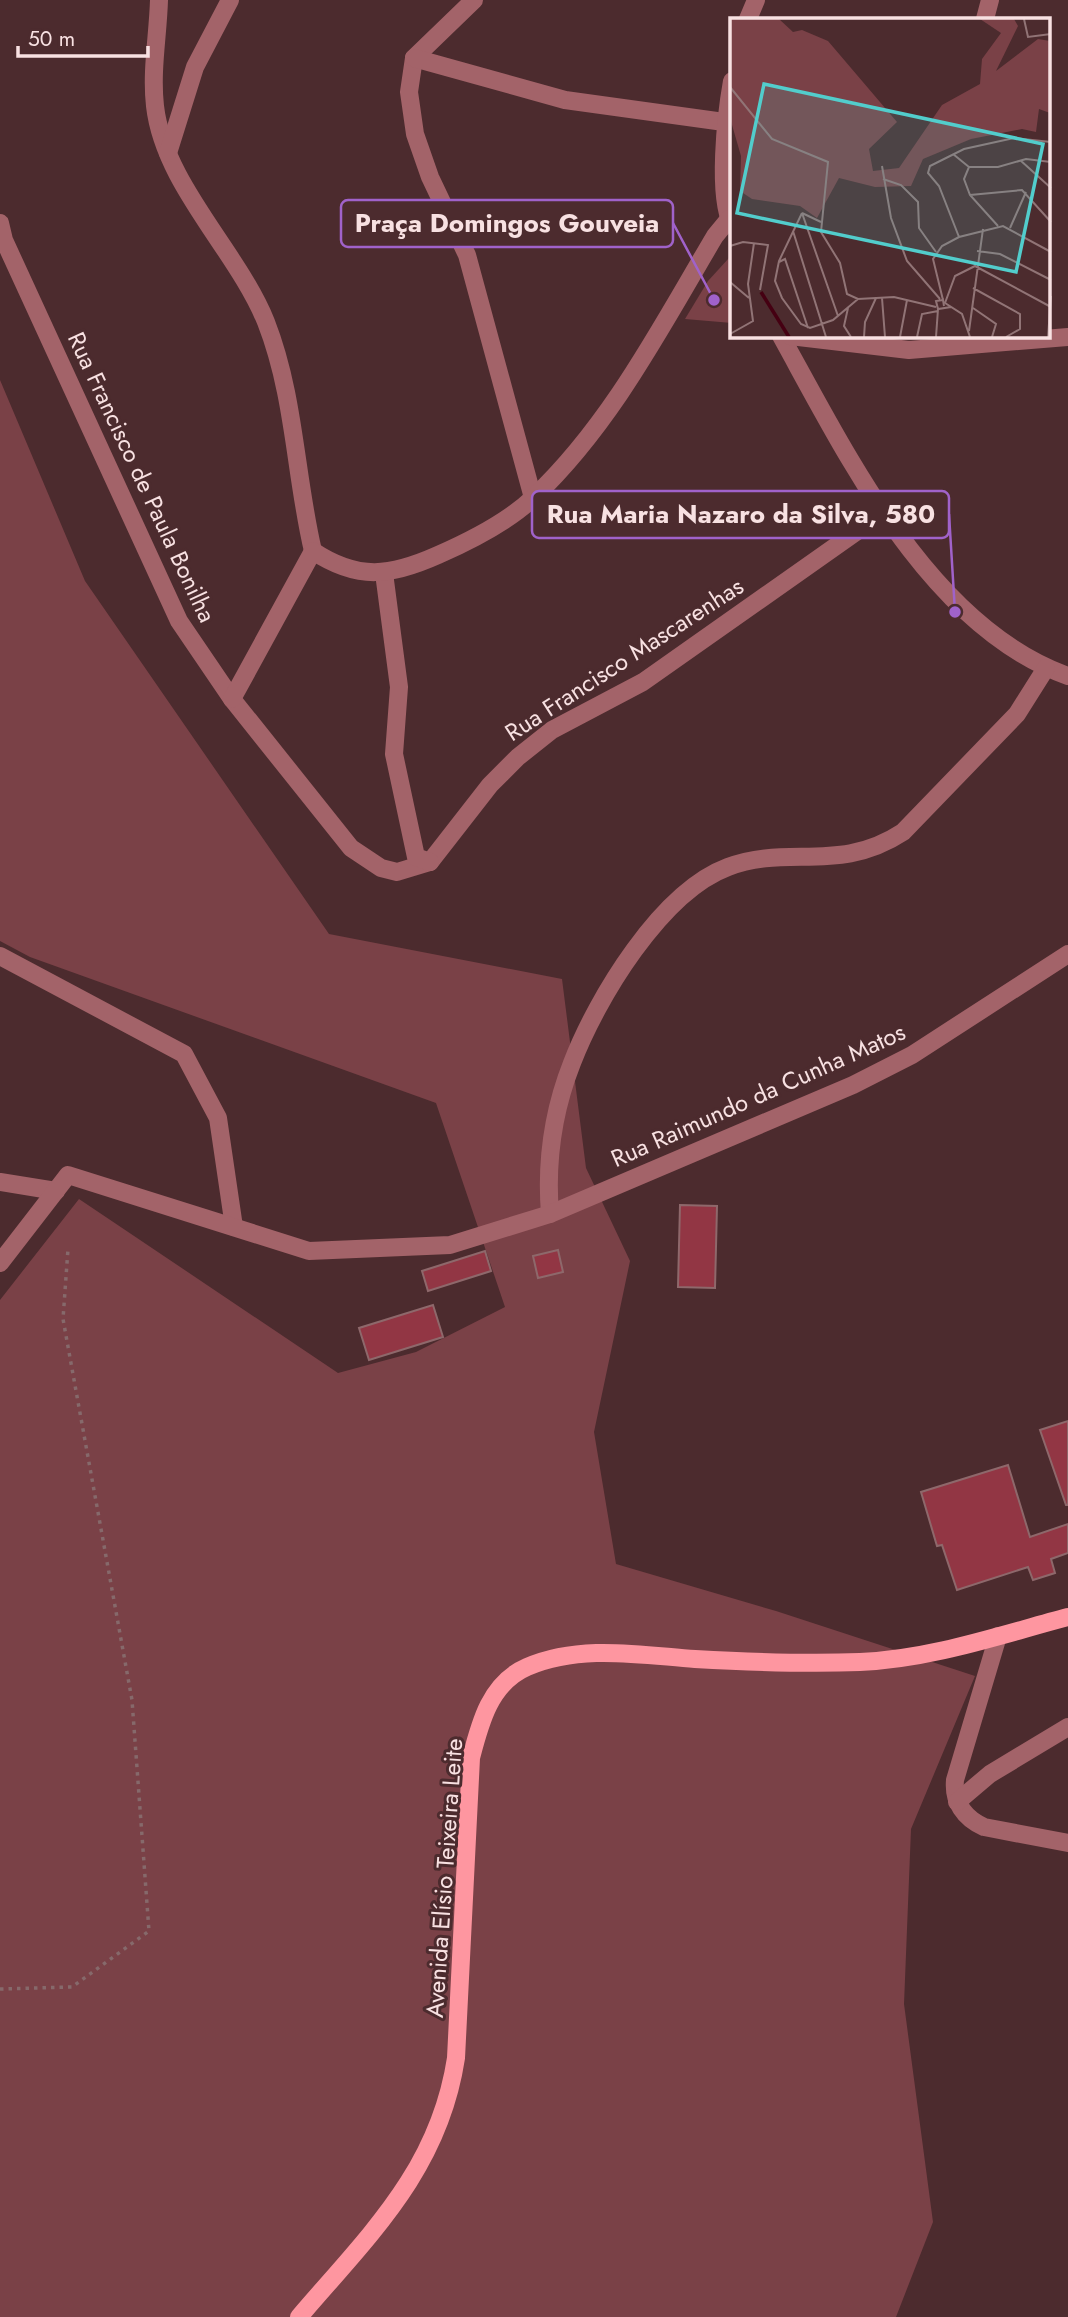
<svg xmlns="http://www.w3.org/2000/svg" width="1068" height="2317" font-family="Jost,sans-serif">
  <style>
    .green { fill: #7a4147 }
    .building { fill: #923644; stroke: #8e686b; stroke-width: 2 }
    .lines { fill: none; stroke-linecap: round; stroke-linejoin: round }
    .path { stroke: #86696b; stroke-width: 3.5; stroke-dasharray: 3.5 5; stroke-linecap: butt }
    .minor { stroke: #a36369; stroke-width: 18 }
    .major { stroke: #fe96a0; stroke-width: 18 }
    .labels { text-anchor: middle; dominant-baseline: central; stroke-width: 6; stroke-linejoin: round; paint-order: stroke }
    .street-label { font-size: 24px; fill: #f8e1e2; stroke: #4c2b2e }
    .inset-river { fill: none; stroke: #450012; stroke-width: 3.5 }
    .inset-road { fill: none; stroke: #917476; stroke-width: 2 }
    .view { fill: #52cdcc; fill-opacity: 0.15; stroke: #52cdcc; stroke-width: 3.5 }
    .inset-edge { fill: none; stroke: #f8e1e2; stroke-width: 3.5 }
    .leader { fill: none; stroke: #a062ca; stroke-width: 2.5 }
    .callout-dot { fill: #a062ca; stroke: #4c2b2e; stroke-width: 2.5 }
    .callout { fill: #4c2b2e; stroke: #a062ca; stroke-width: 2.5 }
    .callout-label { font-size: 26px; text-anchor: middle; font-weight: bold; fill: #f8e1e2 }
  </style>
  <rect width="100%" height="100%" fill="#4c2b2e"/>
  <!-- green -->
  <g class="green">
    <path d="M729,258L732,263V323L685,319L708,281Z"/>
    <path d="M0,380L85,581L329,934L562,979L586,1168L630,1261L594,1432L616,1564L776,1611L975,1676L911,1829L904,2004L933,2222L896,2317H0V1300L79,1199L338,1373L416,1352L505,1307L436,1103L30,957L0,941Z"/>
  </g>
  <!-- building -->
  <g class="building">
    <path d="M680,1205L717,1206L715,1288L678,1287Z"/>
    <path d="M558,1250L563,1272L538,1278L533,1256Z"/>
    <path d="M485,1251L491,1271L428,1291L422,1271Z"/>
    <path d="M433,1305L443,1337L369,1360L359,1328Z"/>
    <path d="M1068,1421V1505H1066L1040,1430Z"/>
    <path d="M1008,1465L1030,1537L1068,1524V1553L1051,1559L1055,1573L1033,1580L1028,1567L957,1590L942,1545L937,1546L921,1492Z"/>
  </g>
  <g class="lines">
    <!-- path -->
    <path class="path" d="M0,1989L72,1987L149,1931L132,1700L63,1319L68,1249"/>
    <!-- minor -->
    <g class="minor">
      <path d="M159,0C158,35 151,71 155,106C164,185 237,250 266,322C295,396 295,475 313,551"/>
      <path d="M474,0L414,58L409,92L415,134L430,177L467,255L533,498"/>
      <path d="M748,19L756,0"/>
      <path d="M985,19L990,0"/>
      <path d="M414,58L565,100L724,122"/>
      <path d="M732,81C726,115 717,195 732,225"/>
      <path d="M168,153L195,67L230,0"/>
      <path d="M0,223L4,240L179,621L232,699L351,848L381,868L397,872L430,862L490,785L518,757L552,730L643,682L883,513"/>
      <path d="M781,336C848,457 930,627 1068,676"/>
      <path d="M790,336L909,350L1068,337"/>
      <path d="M384,573L399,687L394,754L416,857L430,862"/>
      <path d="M232,699L313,551C358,581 391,576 438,555C470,541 508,522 534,497C611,424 661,327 715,236L729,219"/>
      <path d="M0,956L184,1054L218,1118L234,1227"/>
      <path d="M0,1182L56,1191"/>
      <path d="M550,1214C546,1164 553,1111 572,1063C597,998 661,892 728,867C788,844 839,874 903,832L1017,714L1046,668"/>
      <path d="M0,1263L68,1175L309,1251L450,1245L550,1214L853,1085L912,1055L1068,954"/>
      <path d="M998,1636L955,1780C953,1802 964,1818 984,1827L1068,1843"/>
      <path d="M957,1802L990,1774L1068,1727"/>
    </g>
    <!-- major -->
    <path class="major" d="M299,2317C369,2235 439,2170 456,2058L471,1758C480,1723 490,1683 527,1667C580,1644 640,1655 695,1659C750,1662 805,1664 860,1662C931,1659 1000,1635 1068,1617"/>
  </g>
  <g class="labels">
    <!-- street labels -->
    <g class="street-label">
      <text transform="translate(142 477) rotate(65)">Rua Francisco de Paula Bonilha</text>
      <text transform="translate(624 659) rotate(-33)">Rua Francisco Mascarenhas</text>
      <text transform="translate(758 1095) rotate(-24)">Rua Raimundo da Cunha Matos</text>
      <text transform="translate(444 1878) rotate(-86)">Avenida Elísio Teixeira Leite</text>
    </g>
  </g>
  <!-- overview -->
  <g transform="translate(730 18)">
    <rect width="320" height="320" fill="#4c2b2e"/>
    <path d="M0,1H49L63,14L72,12L98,23L167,104L139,131L143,153L169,150L212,87L250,66L252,41L271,15L250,1H284L288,8L266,53L308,21L320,23V95L309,91L306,114L292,111L241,121L193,141L181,168L145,169L109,160L87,200L70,188L22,181L10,173L11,138L0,100Z" fill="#7a4147"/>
    <path class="inset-river" d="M31,274L59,319"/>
    <path class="inset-road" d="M294,1L298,19L321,16M0,69L42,121L98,144L91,214L110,245L117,276L128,281L164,279L206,289M223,136L239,149L234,161L240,177L268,208M290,142L321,170M152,148L161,200L177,243L210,281M239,149H268L296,141L321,144M153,161L171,167L188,184L189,210L206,234M240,177L292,172L321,204M72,195L49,243L45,263L52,280L71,306L80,310L103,302L128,281M72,195L108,298M72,195L91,204M280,210L296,174M63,213L96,319M229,219L209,168L198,155L200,148L234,131L284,120L321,124M0,228L13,224L38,227L30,272M247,233L270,236L321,262M49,244L55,241L78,310M0,264L19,280M243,270L290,296V311L276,319M152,280L155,319M213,282L203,241L212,228L229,219L273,208L321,234M215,285L225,258L245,248L321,289M215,285L232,296L240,319M214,288L213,282L206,283L208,291L221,289M118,290L114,308L121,319M243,290L266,306L262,319M239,313L253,211M0,316L23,303L18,266L24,225M134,319L135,304L146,280M170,319L177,282M187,319L192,296L208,293M206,319L208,291M318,319L321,278"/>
    <path class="view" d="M34,66L313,126L286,254L7,195Z"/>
    <rect width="320" height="320" class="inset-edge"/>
  </g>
  <!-- callouts -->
  <path class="leader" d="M714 300L673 223M955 612L949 514"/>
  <g class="callout-dot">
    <circle cx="714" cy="300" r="7"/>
    <circle cx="955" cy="612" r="7"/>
  </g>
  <g class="callout">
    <rect x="341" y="200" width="332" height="47" rx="7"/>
    <rect x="532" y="491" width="417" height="47" rx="7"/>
  </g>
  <g class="callout-label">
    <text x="507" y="232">Praça Domingos Gouveia</text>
    <text x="741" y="523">Rua Maria Nazaro da Silva, 580</text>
  </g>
  <!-- scale -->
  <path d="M18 46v10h130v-10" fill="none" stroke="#f8e1e2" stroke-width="3.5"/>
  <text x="28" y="46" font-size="21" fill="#f8e1e2" stroke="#4c2b2e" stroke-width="5" paint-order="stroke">50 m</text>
</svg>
